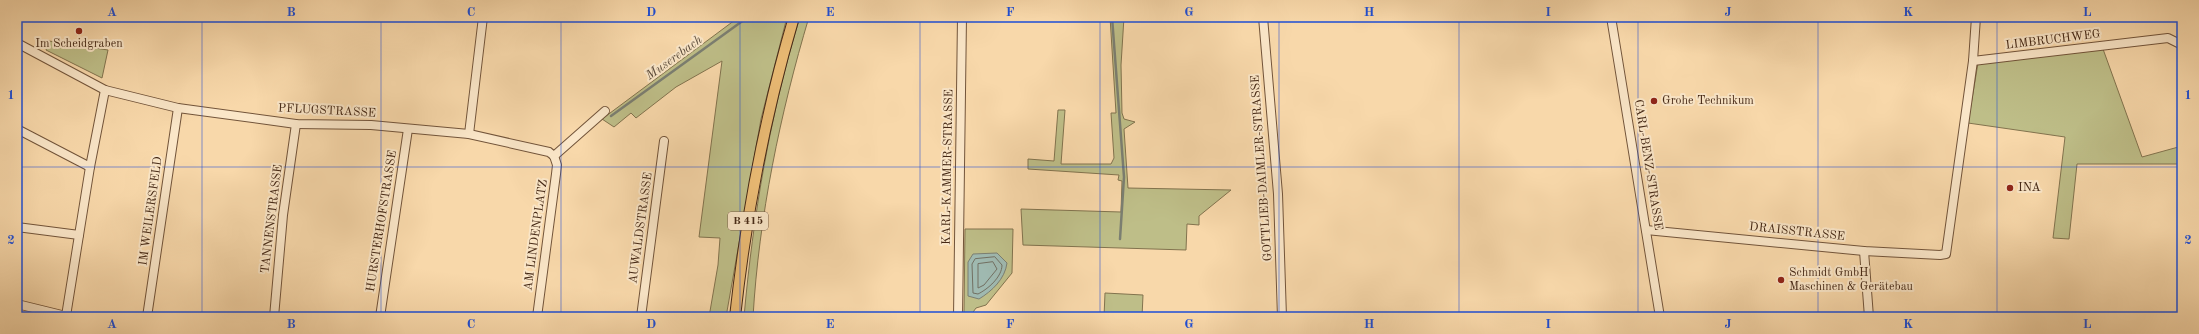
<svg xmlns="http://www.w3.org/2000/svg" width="2199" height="334" font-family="'Old Standard TT',serif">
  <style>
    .green { fill: #bebe88; stroke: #82734e }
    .water { fill: #9fb9b0; stroke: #7b7f72 }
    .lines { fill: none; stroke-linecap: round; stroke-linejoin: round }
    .shore { stroke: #727062; stroke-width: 1 }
    .stream { stroke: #7b7f72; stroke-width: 2.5 }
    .minor-casing { stroke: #72543a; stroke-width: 10 }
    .major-casing { stroke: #452815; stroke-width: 12 }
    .minor { stroke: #fae6c8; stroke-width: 8 }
    .major { stroke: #ecbc75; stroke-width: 10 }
    .grid { fill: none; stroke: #1d4ed8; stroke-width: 1; stroke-opacity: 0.55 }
    .poi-dot { fill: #8f2418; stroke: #fae6c8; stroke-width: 1.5 }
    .labels { text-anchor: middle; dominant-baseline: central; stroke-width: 4; stroke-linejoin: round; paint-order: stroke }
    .shield { fill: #fae6c8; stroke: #7b614b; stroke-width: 1 }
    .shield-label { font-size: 11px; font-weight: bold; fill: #452815 }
    .street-label { font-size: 12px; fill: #452815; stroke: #fae6c8 }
    .poi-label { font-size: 12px; fill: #452815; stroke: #fae6c8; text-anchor: start }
    .water-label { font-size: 13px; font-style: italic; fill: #5c4c3c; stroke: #fae6c8 }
    .neatline { fill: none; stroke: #1d4ed8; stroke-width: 1.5 }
    .grid-label { font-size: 13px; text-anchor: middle; font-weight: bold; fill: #1d4ed8 }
  </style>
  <rect width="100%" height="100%" fill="#f8d8aa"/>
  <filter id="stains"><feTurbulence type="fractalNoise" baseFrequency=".005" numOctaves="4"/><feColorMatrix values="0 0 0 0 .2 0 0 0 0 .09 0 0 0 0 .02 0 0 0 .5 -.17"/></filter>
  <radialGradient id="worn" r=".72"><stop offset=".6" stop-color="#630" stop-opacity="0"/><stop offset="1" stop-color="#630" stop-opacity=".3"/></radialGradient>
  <!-- green -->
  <g class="green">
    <path d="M739,17H787L761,119L726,317H709L718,265L720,238L699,237L722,61L676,87L636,118L631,113L614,127L602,119Z"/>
    <path d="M800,17H809C780,114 759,216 753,317H744C753,216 770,114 800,17Z"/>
    <path d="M1110,17H1124L1121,65L1122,113L1124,119L1135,122L1124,129L1128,188L1231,190L1199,216V225L1187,224L1186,250L1023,245L1021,209L1121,212L1122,181L1118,180L1119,175L1028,169V159L1054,161L1058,110H1065L1061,164H1111L1114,158L1111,113H1116Z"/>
    <path d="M49,41L108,50L102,78L46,50Z"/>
    <path d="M2103,49L2142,157L2182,146V164H2077L2069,239L2053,238L2065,137L1968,123L1978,63Z"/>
    <path d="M965,229H1013L1012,273L986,305L976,308L971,315L964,314Z"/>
    <path d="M1105,293L1143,295L1142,317H1104Z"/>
  </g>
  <!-- water -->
  <path class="water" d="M997,253L1007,263C1005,279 992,291 979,299L968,296V262L973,254Z"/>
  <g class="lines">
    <!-- shore -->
    <g class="shore">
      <path d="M995,257L1002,265C1002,277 988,289 978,294L973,293L972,264L975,259Z"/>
      <path d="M993,262L997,269L984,285L978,288V264Z"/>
    </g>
    <!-- stream -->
    <g class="stream">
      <path d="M1112,17L1124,177L1120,239"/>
      <path d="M611,116L748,17"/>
    </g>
    <!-- minor casing -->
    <g class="minor-casing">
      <g id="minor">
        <path d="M1263,17L1278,194L1282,317"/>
        <path d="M1611,17L1660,317"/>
        <path d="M17,43L105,90L178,108L296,124L371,125L469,134L549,152L554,156"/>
        <path d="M1973,61L2168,38L2182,45"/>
        <path d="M17,129L90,167"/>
        <path d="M469,134L483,17"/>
        <path d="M554,156L605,111"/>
        <path d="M17,227L79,235"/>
        <path d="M1646,230L1864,251L1940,255L1946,254L1973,61L1976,17"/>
        <path d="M1864,251L1869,317"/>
        <path d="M17,304L70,317"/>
        <path d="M66,316L90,167L105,90"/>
        <path d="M147,317L178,108"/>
        <path d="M274,317L283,215L296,124"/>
        <path d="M380,317L408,129"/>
        <path d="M537,317L556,174L557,165L554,156"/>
        <path d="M641,317L664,141"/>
        <path d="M958,317L962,17"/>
      </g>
    </g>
    <!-- major casing -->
    <g class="major-casing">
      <path id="major" d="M735,317C746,216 765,115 794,17"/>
    </g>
    <!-- minor -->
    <use href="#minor" class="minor"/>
    <!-- major -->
    <use href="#major" class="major"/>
  </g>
  <!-- grid -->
  <path class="grid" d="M202,17V317M381,17V317M561,17V317M740,17V317M920,17V317M1100,17V317M1279,17V317M1459,17V317M1638,17V317M1818,17V317M1997,17V317M17,167H2182"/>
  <!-- markers -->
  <g class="poi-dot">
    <circle cx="79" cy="31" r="4"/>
    <circle cx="1654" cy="101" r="4"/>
    <circle cx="2010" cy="188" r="4"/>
    <circle cx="1781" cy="280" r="4"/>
  </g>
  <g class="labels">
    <!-- shield labels -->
    <rect class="shield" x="728" y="212" width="40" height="18" rx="3"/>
    <g class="shield-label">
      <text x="748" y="221">B 415</text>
    </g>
    <!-- street labels -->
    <g class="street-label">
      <text transform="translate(2053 40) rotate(-7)">LIMBRUCHWEG</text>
      <text transform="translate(327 111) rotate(3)">PFLUGSTRASSE</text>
      <text transform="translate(1648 165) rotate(81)">CARL-BENZ-STRASSE</text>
      <text transform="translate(948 167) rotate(-89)">KARL-KAMMER-STRASSE</text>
      <text transform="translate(1262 168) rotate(-94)">GOTTLIEB-DAIMLER-STRASSE</text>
      <text transform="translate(151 211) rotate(-82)">IM WEILERSFELD</text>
      <text transform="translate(272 219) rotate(-83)">TANNENSTRASSE</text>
      <text transform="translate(382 221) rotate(-81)">HURSTERHOFSTRASSE</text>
      <text transform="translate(641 228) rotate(-82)">AUWALDSTRASSE</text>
      <text transform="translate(1797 232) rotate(6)">DRAISSTRASSE</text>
      <text transform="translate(536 235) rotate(-82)">AM LINDENPLATZ</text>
    </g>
    <!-- poi labels -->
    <g class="poi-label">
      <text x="79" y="44" text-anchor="middle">Im Scheidgraben</text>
      <text x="1662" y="101">Grohe Technikum</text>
      <text x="2018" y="188">INA</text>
      <text x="1789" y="273">Schmidt GmbH<tspan x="1789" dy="14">Maschinen &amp; Gerätebau</tspan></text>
    </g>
    <!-- water labels -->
    <g class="water-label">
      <text transform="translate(674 58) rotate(-36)">Muserebach</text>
    </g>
  </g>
  <!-- margin -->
  <rect width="2199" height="334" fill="none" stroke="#f8d8aa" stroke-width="44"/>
  <rect x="22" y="22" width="2155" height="290" class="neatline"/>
  <g class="grid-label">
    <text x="112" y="16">A</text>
    <text x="291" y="16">B</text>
    <text x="471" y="16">C</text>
    <text x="651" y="16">D</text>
    <text x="830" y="16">E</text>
    <text x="1010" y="16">F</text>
    <text x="1189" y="16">G</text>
    <text x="1369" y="16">H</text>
    <text x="1548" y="16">I</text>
    <text x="1728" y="16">J</text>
    <text x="1908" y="16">K</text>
    <text x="2087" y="16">L</text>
    <text x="11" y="99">1</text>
    <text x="2188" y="99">1</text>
    <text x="11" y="244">2</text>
    <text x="2188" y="244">2</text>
    <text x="112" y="328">A</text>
    <text x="291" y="328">B</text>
    <text x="471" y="328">C</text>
    <text x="651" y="328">D</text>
    <text x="830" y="328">E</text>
    <text x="1010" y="328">F</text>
    <text x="1189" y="328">G</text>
    <text x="1369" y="328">H</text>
    <text x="1548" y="328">I</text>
    <text x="1728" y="328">J</text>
    <text x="1908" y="328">K</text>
    <text x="2087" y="328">L</text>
  </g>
  <rect width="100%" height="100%" filter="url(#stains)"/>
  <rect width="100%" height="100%" fill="url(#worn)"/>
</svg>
